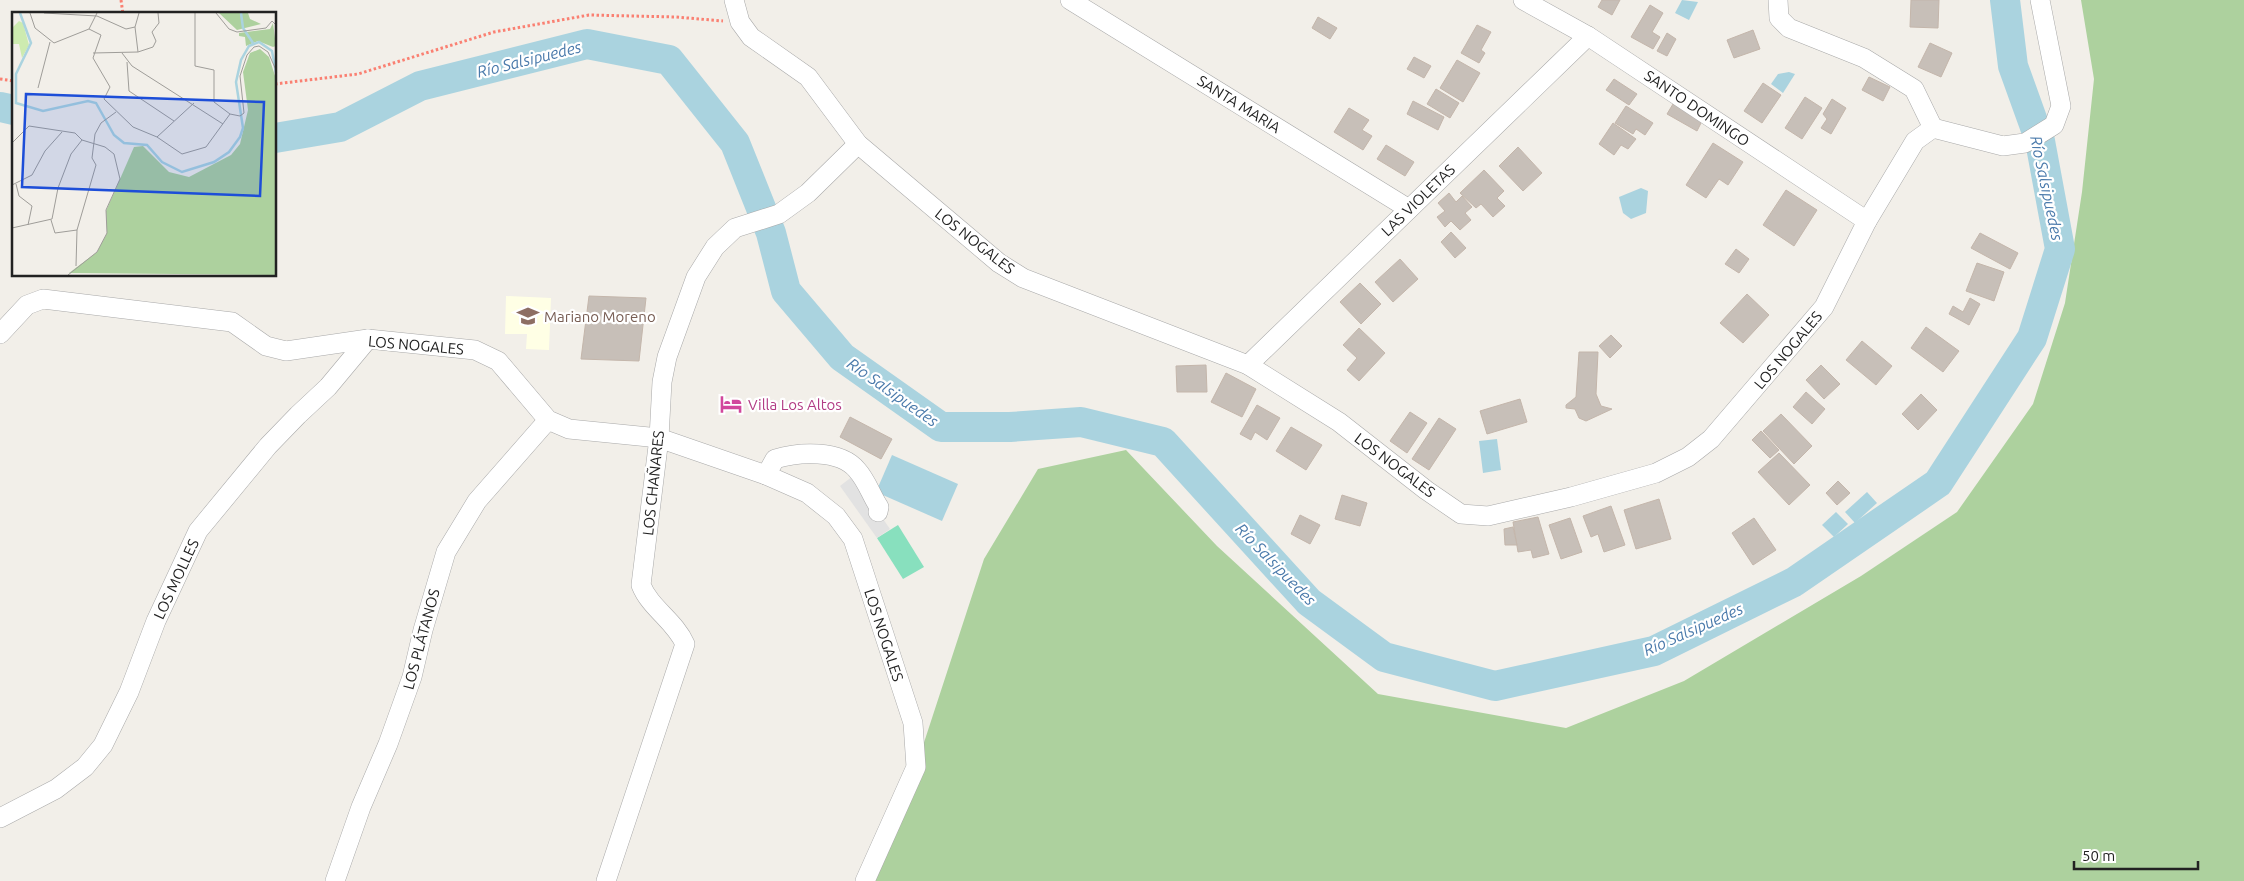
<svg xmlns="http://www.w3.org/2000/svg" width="2244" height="881" font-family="Ubuntu,sans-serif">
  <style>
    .education { fill: #ffffe5 }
    .forest { fill: #add19e }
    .pitch { fill: #88e0be }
    .parking { fill: #e2e2e2 }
    .water { fill: #aad3df }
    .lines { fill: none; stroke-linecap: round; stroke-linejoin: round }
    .river { stroke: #aad3df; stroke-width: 30 }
    .building { fill: #c7bfb8; stroke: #c4b6ab }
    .minor-casing { stroke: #a9a9a9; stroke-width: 20 }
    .path { stroke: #fa8072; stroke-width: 3; stroke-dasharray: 2.5 2.5; stroke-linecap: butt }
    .minor { stroke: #fff; stroke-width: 19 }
    .labels { text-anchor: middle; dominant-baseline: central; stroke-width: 4.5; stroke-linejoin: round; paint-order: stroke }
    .street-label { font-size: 15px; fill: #222; stroke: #fff }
    .education-label { font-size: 15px; fill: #785e54; stroke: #fff; text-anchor: start }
    .hotel-label { font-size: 15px; fill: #b23c85; stroke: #fff; text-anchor: start }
    .water-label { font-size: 16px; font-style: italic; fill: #4a7aab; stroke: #fff }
    .inset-river { fill: none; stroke: #aad3df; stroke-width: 2.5 }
    .inset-road { fill: none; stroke: #9f9d99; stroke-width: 1 }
    .view { fill: #1d4ed8; fill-opacity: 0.15; stroke: #1d4ed8; stroke-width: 2.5 }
    .inset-edge { fill: none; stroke: #222; stroke-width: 2.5 }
  </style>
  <rect width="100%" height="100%" fill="#f2efe9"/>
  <!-- education -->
  <path class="education" d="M506,296L551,298L549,350L526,349L527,334H505Z"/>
  <!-- forest -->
  <path class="forest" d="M2081,0H2244V881H865L916,767L984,559L1038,469L1126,450L1217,546L1378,694L1566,728L1684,681L1861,576L1957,512L2033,404L2065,303L2082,192L2094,79Z"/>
  <!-- pitch -->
  <path class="pitch" d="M898,525L924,567L903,579L877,538Z"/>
  <!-- parking -->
  <path class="parking" d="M853,476L890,529L877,538L840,486Z"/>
  <!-- water -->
  <g class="water">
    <path d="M1682,0L1698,2L1689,20L1675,13Z"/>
    <path d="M1789,72L1795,74L1783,93L1771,84L1778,74Z"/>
    <path d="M1641,188L1648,191L1646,213L1631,219L1623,213L1619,197Z"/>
    <path d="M1497,439L1501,470L1483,473L1479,441Z"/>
    <path d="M892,455L958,484L942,521L876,492Z"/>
    <path d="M1867,492L1877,503L1855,523L1845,512Z"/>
    <path d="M1836,512L1848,524L1834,537L1822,525Z"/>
  </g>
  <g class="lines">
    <!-- river -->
    <g class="river">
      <path d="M0,107L14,110"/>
      <path d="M275,138L340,127L420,86L587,44L669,60L735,143L771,233L786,291L842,357L941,427H1010L1081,422L1163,442L1309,602L1384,657L1495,686L1654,651L1794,582L1938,483L2032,338L2060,249L2040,141L2013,66L2005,0"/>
    </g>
  </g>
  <!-- building -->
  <g class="building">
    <path d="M1602,0H1620L1612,15L1598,7Z"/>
    <path d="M1911,0H1939L1938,28L1910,27Z"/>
    <path d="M1650,5L1663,13L1652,32L1660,37L1653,49L1631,37Z"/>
    <path d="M1318,17L1337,28L1330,39L1312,28Z"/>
    <path d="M1477,25L1491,32L1481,50L1485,53L1479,63L1461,53Z"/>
    <path d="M1753,30L1760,49L1734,58L1727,40Z"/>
    <path d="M1667,33L1676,39L1667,56L1657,51Z"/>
    <path d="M1930,43L1952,53L1941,77L1918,67Z"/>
    <path d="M1414,57L1431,66L1424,78L1407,69Z"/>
    <path d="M1457,60L1480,73L1463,102L1440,88Z"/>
    <path d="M1869,77L1890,87L1883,101L1862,90Z"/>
    <path d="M1614,79L1637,94L1629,105L1606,90Z"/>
    <path d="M1763,83L1781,95L1762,123L1744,111Z"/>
    <path d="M1436,89L1459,103L1450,118L1427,104Z"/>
    <path d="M1805,97L1822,108L1802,139L1785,128Z"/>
    <path d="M1832,99L1846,108L1831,134L1821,128L1827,119L1823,114Z"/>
    <path d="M1413,101L1444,117L1438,130L1407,114Z"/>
    <path d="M1673,104L1702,121L1697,131L1667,114Z"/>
    <path d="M1626,106L1653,123L1645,135L1636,129L1633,134L1615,123Z"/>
    <path d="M1349,108L1369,120L1362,130L1372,136L1363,150L1334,132Z"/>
    <path d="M1613,123L1636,139L1628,149L1621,145L1614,155L1599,144Z"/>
    <path d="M1713,143L1743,162L1728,185L1719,179L1706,198L1686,185Z"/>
    <path d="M1386,145L1414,162L1405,176L1377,159Z"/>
    <path d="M1518,147L1542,173L1523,191L1499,166Z"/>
    <path d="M1484,170L1504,191L1497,198L1505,206L1493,217L1481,204L1476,208L1460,193Z"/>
    <path d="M1786,190L1817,210L1794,246L1763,225Z"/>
    <path d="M1449,193L1456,202L1462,196L1472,207L1465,213L1471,220L1460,230L1451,221L1445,227L1437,217L1445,211L1438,203Z"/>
    <path d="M1451,232L1466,248L1455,258L1441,242Z"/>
    <path d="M1980,233L2018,253L2010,269L1971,248Z"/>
    <path d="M1736,249L1749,259L1739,273L1725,264Z"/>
    <path d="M1400,259L1418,279L1393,302L1375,282Z"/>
    <path d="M1977,263L2004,272L1994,301L1966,291Z"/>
    <path d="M1360,283L1381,304L1361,324L1340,302Z"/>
    <path d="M1747,294L1769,315L1743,343L1720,323Z"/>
    <path d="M589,296L646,298L639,361L581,359Z"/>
    <path d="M1970,298L1980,304L1969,325L1949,314L1953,306L1963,312Z"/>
    <path d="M1926,327L1959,351L1943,372L1911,348Z"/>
    <path d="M1359,328L1385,353L1359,381L1347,370L1357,358L1343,345Z"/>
    <path d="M1611,335L1622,346L1610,358L1599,346Z"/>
    <path d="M1862,341L1892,366L1876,385L1846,360Z"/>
    <path d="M1579,352H1598L1596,394L1601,406L1612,409L1586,421L1579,418L1575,409L1566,408V405L1576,397Z"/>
    <path d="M1206,365L1207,392H1177L1176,366Z"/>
    <path d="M1821,365L1840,384L1824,399L1806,380Z"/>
    <path d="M1226,373L1256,389L1242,417L1211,402Z"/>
    <path d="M1806,392L1825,409L1812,424L1793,407Z"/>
    <path d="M1921,394L1937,410L1918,430L1902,414Z"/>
    <path d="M1520,399L1527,422L1487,434L1480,411Z"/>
    <path d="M1257,405L1280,418L1267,440L1255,432L1251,440L1240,434Z"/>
    <path d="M1410,412L1427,423L1407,453L1390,441Z"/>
    <path d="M1781,414L1812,446L1794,464L1763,431Z"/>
    <path d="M850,417L892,439L881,459L840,437Z"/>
    <path d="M1439,418L1456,429L1429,470L1412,459Z"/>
    <path d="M1291,427L1322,445L1306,470L1276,451Z"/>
    <path d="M1761,431L1779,450L1770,458L1752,440Z"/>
    <path d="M1779,453L1810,485L1789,505L1758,472Z"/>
    <path d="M1838,481L1850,493L1837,505L1826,493Z"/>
    <path d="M1342,495L1367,503L1360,526L1335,519Z"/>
    <path d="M1659,499L1671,539L1636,549L1624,510Z"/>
    <path d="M1611,506L1625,545L1604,552L1598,534L1591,537L1583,516Z"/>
    <path d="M1300,515L1320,525L1310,544L1291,534Z"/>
    <path d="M1538,517L1549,554L1533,558L1531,550L1518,552L1513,522Z"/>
    <path d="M1570,518L1582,552L1561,559L1549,525Z"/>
    <path d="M1754,518L1776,550L1753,565L1732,533Z"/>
    <path d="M1513,527L1517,545H1505L1504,529Z"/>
  </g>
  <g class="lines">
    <!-- minor casing -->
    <g class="minor-casing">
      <g id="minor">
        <path d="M734,0L740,22L751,37L808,77L858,144L999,263L1023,278L1248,365L1339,422L1426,490L1461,514L1488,516L1571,497L1656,473L1688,457L1711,439L1824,307L1867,221L1915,141L1933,128"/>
        <path d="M1070,0L1409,209"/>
        <path d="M1523,0L1588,36L1867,221"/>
        <path d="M1778,0L1779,18L1789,28L1864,58L1914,89L1933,128"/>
        <path d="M1933,128L2003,146L2025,143L2054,125L2061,106L2040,0"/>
        <path d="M0,334L27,305L43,299L232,322L266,346L286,351L368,339L475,350L498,361L548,420L569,429L659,438L766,475L807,493L836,516L853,539L913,723L916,767L865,881"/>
        <path d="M1248,365L1588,36"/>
        <path d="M766,475L775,459C798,452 840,449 857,470C867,481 871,495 879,507L878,512"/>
        <path d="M0,818L56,789L85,767L103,745L129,692L156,621L198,531L268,446L298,415L328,387L368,339"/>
        <path d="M335,881L361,807L388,744L412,677L423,630L446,552L477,501L548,420"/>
        <path d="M606,881L685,644C675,621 650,608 641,585L659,438L662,382L667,357L696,277L715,247L735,228L779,214L808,193L858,144"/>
      </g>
    </g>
    <!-- path -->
    <g class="path">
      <path d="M121,0L123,14"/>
      <path d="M0,79L14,81"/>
      <path d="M275,84L358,74L494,32L589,15L676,17L723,21"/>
    </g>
    <!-- minor -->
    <use href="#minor" class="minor"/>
  </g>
  <!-- icons -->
  <defs>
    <g id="school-bare" transform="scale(1.725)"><path d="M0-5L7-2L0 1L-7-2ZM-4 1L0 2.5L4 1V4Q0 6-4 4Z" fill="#8d6e63" stroke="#fff" stroke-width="2.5" paint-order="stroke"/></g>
    <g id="hotel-bare" transform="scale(1.725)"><path d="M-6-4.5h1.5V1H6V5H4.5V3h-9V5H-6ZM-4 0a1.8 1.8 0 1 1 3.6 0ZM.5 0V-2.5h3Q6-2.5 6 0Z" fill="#d1479c" stroke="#fff" stroke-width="2.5" paint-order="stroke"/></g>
  </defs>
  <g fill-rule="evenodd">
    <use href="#school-bare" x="528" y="316"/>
    <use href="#hotel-bare" x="731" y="404"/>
  </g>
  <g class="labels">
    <!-- street labels -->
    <g class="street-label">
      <text transform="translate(1239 104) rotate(32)">SANTA MARIA</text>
      <text transform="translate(1697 108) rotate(34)">SANTO DOMINGO</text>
      <text transform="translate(1418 200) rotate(-44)">LAS VIOLETAS</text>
      <text transform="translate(975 241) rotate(38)">LOS NOGALES</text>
      <text transform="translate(416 345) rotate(5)">LOS NOGALES</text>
      <text transform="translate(1788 350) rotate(-50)">LOS NOGALES</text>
      <text transform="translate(1395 465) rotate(37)">LOS NOGALES</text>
      <text transform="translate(653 483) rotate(-84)">LOS CHAÑARES</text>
      <text transform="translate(176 579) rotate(-65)">LOS MOLLES</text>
      <text transform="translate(884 635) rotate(72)">LOS NOGALES</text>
      <text transform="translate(421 639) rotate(-75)">LOS PLÁTANOS</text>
    </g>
    <!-- education labels -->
    <g class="education-label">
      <text x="544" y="316">Mariano Moreno</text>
    </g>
    <!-- hotel labels -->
    <g class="hotel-label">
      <text x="748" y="404">Villa Los Altos</text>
    </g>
    <!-- water labels -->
    <g class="water-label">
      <text transform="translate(529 59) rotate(-14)">Río Salsipuedes</text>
      <text transform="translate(2047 188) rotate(78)">Río Salsipuedes</text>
      <text transform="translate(893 392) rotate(35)">Río Salsipuedes</text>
      <text transform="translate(1276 564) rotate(46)">Río Salsipuedes</text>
      <text transform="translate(1693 629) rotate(-24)">Río Salsipuedes</text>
    </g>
  </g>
  <!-- overview -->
  <g transform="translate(12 12)">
    <rect width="264" height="264" fill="#f2efe9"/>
    <path d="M7,9L11,11L17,33L10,46L7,32H0V16Z" fill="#cdebb0"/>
    <path d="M207,1H236L238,7L249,12L225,18ZM261,11L264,34L261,35L246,29L234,34L233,25L227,24V21L258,17ZM248,37L257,45L264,67V263L57,261L85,240L95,221L94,199L122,135L131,134L157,160L177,165L219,143L228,132L236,98L231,60L238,41Z" fill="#add19e"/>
    <path class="inset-river" d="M8,1L19,31L4,62V91L31,99L76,89L84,91L102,123L112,131L135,133L150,150L170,160L202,150L217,140L228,125L231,116L224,70L229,48L237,34L247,30L260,39L264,61M229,1L231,16L241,31"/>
    <path class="inset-road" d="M18,1L23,16L42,31L77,17L85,1M32,1L85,4L114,17L123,15M183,1V54L202,58V90L218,102M204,1L217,17L225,20L254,16L260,9L264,13M77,17L89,23L81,46L98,75L92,87L121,115L145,125L170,142L194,135L218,102M126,40L123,15L127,1M81,41L126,40L141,35L144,29L140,20L147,11L146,1M110,41L120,54L211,112M115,50L117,79L162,109M26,76L38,30M218,102L228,104L232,101L228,64L235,43L242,35L247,34L256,40L264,58M145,125L182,91M0,131L17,114L63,121L70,128L93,135L102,142L108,167L94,198L95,221L85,240L56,263M4,172L7,184L20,194L16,213M0,173L20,163L33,139L50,120M39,208L43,221L65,218M0,216L40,207L46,176L59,142L70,128M64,254L65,218L84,153L80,146L83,122L89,111L104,100"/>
    <path class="view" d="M14,82L252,90L248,184L10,175Z"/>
    <rect width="264" height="264" class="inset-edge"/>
  </g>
  <!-- scale -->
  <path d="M2074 861v8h124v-8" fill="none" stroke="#222222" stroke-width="2.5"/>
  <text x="2082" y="861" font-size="15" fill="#222222" stroke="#ffffff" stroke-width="4" paint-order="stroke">50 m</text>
</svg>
